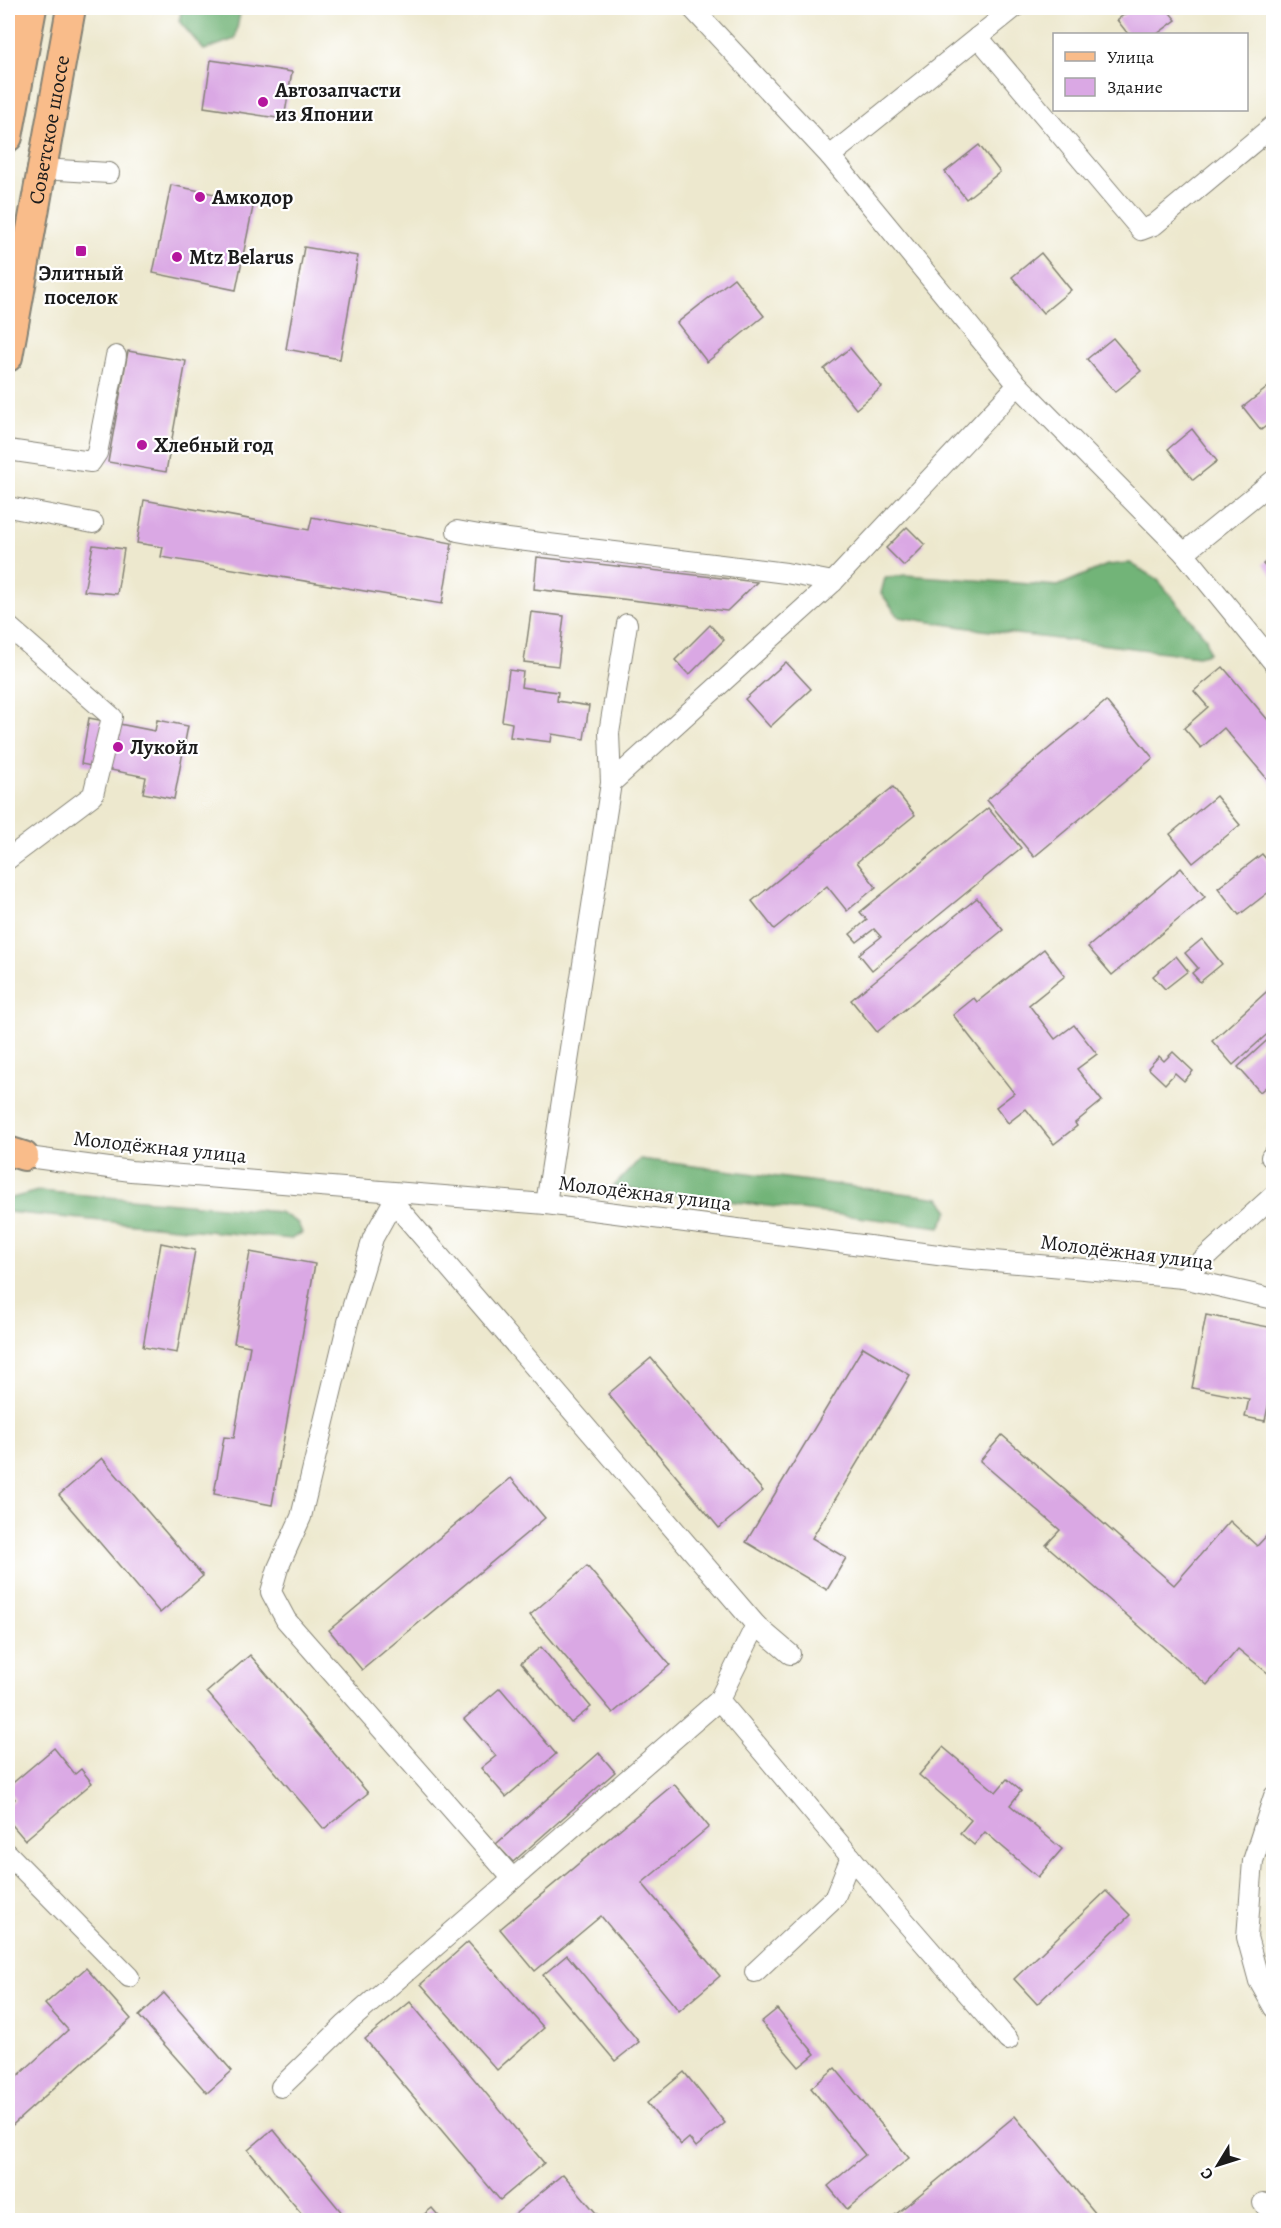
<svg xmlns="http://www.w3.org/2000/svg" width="1281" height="2228" font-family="Alegreya,serif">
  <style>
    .forest { fill: #72b478; stroke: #47684a; stroke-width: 1.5 }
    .building { fill: #daa8e4 }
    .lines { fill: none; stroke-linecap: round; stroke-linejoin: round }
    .minor-casing { stroke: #848275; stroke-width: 22 }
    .major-casing { stroke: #848275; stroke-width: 28 }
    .highway-casing { stroke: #848275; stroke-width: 32 }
    .minor { stroke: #fff; stroke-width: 20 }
    .major { stroke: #f9bc8a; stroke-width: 26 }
    .highway { stroke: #f9bc8a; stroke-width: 28 }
    .poi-dot { fill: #b5179e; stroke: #fff; stroke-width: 2 }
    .labels { text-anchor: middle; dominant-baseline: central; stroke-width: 4.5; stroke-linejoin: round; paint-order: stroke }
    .poi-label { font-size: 21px; font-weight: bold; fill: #1c1c1c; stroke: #fff; text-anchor: start }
    .street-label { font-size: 21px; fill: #1c1c1c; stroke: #fff }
  </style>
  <rect width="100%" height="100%" fill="#fff"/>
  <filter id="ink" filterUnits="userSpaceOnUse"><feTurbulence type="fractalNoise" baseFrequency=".0167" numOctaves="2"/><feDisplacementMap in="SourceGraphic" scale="12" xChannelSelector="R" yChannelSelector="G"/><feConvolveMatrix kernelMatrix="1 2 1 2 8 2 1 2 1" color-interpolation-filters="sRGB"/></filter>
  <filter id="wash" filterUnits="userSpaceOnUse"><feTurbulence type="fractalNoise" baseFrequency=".008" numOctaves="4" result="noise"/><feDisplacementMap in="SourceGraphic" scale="24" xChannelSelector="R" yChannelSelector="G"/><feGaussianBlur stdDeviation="1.35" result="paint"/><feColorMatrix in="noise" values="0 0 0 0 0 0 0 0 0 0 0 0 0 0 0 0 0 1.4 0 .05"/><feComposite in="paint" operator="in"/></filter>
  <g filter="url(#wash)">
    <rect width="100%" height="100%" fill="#ede8ce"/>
    <!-- forest -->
    <g class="forest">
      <path d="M182,8H241L235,39L204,50L179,21Z"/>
      <path d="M1130,563L1158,580L1206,638L1209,653L1198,656L982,630L899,617L881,593L885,578L905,575L1058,586L1107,565Z"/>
      <path d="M640,1159L940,1198L949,1211L940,1227L613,1187Z"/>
      <path d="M38,1191L279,1212L298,1223L302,1233L291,1239L8,1212V1199Z"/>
    </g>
    <g id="blocks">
      <!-- building -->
      <g class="building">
        <path d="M1133,8H1166L1176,20L1157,34H1128L1117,20Z"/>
        <path d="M211,60L292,72L284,119L204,107Z"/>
        <path d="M979,145L1000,172L966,199L945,172Z"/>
        <path d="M171,185L254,202L236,290L153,273Z"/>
        <path d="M304,247L358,256L340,359L286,349Z"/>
        <path d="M1041,253L1071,290L1043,313L1012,277Z"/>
        <path d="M734,278L764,316L707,362L677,323Z"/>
        <path d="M1113,338L1141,371L1115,392L1087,359Z"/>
        <path d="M850,348L882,387L856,409L824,369Z"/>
        <path d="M128,351L186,361L166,472L108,462Z"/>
        <path d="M1272,384L1274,420L1261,430L1243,407Z"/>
        <path d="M1192,429L1217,461L1193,480L1168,449Z"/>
        <path d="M144,500L309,530L312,517L452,543L442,604L161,557L163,547L137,543Z"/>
        <path d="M907,527L925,545L904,566L886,548Z"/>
        <path d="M93,545L124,549L117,594L84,591Z"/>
        <path d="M1274,555V577L1263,564Z"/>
        <path d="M537,557L757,582L727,611L534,589Z"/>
        <path d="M531,612L564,616L558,666L524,662Z"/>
        <path d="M710,625L724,640L689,675L675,660Z"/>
        <path d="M786,662L811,689L770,727L745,699Z"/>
        <path d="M1223,667L1274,727V787L1224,728L1201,748L1184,728L1208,707L1194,691Z"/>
        <path d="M509,670L523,672L521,687L558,692L557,701L589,706L584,739L552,734L551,742L510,737L512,723L502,721Z"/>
        <path d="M1106,701L1153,758L1034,857L987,800Z"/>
        <path d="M89,718L155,731L157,720L188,726L174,799L143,793L146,777L81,764Z"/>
        <path d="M893,787L915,815L857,862L876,887L847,911L827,886L774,929L752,901Z"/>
        <path d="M1216,796L1240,825L1193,863L1170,834Z"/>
        <path d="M988,808L1021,848L872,970L859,954L881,937L874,929L857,942L850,934L867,920L860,912Z"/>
        <path d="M1262,854L1274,868V888L1239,915L1218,888Z"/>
        <path d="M1181,868L1205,897L1112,975L1088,947Z"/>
        <path d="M977,898L1003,930L877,1032L851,1000Z"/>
        <path d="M1202,939L1222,964L1200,982L1192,973L1198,968L1185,953Z"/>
        <path d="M1044,949L1065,976L1029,1005L1055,1039L1074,1025L1097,1054L1077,1069L1102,1101L1075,1123L1077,1126L1054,1144L1026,1109L1008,1123L996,1107L1014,1093L953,1015L974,998L977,1002Z"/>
        <path d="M1176,956L1188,971L1165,989L1153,976Z"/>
        <path d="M1274,985V1028L1233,1065L1212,1041Z"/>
        <path d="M1274,1034V1080L1260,1092L1238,1067Z"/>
        <path d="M1173,1052L1193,1071L1184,1081L1175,1073L1165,1084L1148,1068L1159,1056L1164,1061Z"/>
        <path d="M161,1243L195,1250L177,1353L143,1347Z"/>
        <path d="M250,1252L315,1264L272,1505L214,1494L224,1437L234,1438L250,1346L234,1343Z"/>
        <path d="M1206,1315L1274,1328V1378L1265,1421L1245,1417L1249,1399L1192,1388Z"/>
        <path d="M863,1347L910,1375L812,1538L846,1558L827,1590L746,1542Z"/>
        <path d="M651,1358L763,1491L719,1528L608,1394Z"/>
        <path d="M1002,1435L1174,1585L1230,1521L1257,1546L1274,1528V1678L1238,1649L1207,1685L1046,1545L1060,1530L980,1461Z"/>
        <path d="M102,1458L203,1576L160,1613L59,1495Z"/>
        <path d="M511,1478L545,1518L362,1670L329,1630Z"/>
        <path d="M587,1566L670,1665L613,1713L530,1615Z"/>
        <path d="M541,1647L591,1707L571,1723L521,1663Z"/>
        <path d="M250,1655L368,1793L324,1829L207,1692Z"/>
        <path d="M500,1688L556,1754L506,1797L481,1768L496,1756L464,1719Z"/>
        <path d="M943,1747L996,1792L1007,1779L1021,1791L1010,1805L1062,1849L1038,1877L985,1832L974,1845L960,1833L971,1820L919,1775Z"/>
        <path d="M54,1748L75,1774L81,1769L92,1783L25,1840L8,1820V1806L15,1799L8,1791V1787Z"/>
        <path d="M599,1753L615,1772L513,1862L496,1844Z"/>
        <path d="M674,1784L709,1827L642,1883L720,1976L679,2011L601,1916L535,1971L500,1929Z"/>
        <path d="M1106,1891L1130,1915L1037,2004L1014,1979Z"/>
        <path d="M468,1942L544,2028L497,2070L421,1984Z"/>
        <path d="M567,1955L639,2042L615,2061L543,1975Z"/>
        <path d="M86,1968L131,2019L8,2129V2085L68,2030L45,2004Z"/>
        <path d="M164,1993L232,2071L207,2093L139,2016Z"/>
        <path d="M410,2002L544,2163L500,2200L365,2039Z"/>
        <path d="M777,2009L815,2054L799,2067L761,2022Z"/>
        <path d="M835,2068L909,2158L847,2209L828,2186L865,2155L811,2088Z"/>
        <path d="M684,2072L725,2123L696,2147L689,2138L681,2145L647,2103Z"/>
        <path d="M1015,2116L1101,2220H889Z"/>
        <path d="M273,2129L348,2220H307L248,2150Z"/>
        <path d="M563,2174L602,2220H520L515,2214Z"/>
        <path d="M432,2208L442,2220H417Z"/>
      </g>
    </g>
  </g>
  <g filter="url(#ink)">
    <use href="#blocks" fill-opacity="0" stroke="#848275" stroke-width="1.5"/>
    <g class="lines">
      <!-- minor casing -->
      <g class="minor-casing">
        <g id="minor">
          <path d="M692,8L830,156L1018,385L1184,553L1274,663"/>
          <path d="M978,37L1141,230L1154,225L1274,125"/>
          <path d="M830,156L1014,8"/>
          <path d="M42,169L109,173"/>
          <path d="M8,450L91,462L97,453L116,356"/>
          <path d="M8,507L93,523"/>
          <path d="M457,531L485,536L786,573L833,582"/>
          <path d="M1184,553L1274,480"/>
          <path d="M8,626L112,717L93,795L8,859"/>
          <path d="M611,783L609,733L627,624"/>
          <path d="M13,1155L131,1171L546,1204L961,1258L1183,1278L1274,1299"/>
          <path d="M1271,1157L1274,1159"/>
          <path d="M388,1192L393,1202L756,1625L719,1700L896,1911L1008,2040"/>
          <path d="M393,1202L373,1238L348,1322L301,1517L278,1568L271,1592L286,1620L513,1879"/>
          <path d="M546,1204L611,783L833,582L1018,385"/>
          <path d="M1183,1278L1274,1195"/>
          <path d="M756,1625L790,1654"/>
          <path d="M1274,1796L1253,1861L1247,1937L1259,1981L1274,2008"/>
          <path d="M8,1854L129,1977"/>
          <path d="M755,1972L835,1897L851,1857"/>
          <path d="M281,2087L346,2024L719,1700"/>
          <path d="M1263,2203L1274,2215"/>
        </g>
      </g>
      <!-- major casing -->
      <g class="major-casing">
        <path id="major" d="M8,81L12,8"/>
      </g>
      <!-- highway casing -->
      <g class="highway-casing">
        <g id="highway">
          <path d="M8,137L32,8"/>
          <path id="s1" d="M8,357L71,8"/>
          <path d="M8,1151L24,1156"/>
        </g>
      </g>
      <!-- minor -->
      <use href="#minor" class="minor"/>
      <!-- major -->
      <use href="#major" class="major"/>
      <!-- highway -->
      <use href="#highway" class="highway"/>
    </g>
  </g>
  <!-- markers -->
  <g class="poi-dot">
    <circle cx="263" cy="102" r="6"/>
    <circle cx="200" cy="197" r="6"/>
    <rect x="75" y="245" width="12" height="12" rx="3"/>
    <circle cx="177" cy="257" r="6"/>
    <circle cx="142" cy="445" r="6"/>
    <circle cx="118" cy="747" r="6"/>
  </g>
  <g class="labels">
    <!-- poi labels -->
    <g class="poi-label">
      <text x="275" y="90">Автозапчасти<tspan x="275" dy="24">из Японии</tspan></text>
      <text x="212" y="197">Амкодор</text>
      <text x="189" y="257">Mtz Belarus</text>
      <text x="81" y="273" text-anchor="middle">Элитный<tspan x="81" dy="24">поселок</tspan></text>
      <text x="154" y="445">Хлебный год</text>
      <text x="130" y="747">Лукойл</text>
    </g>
    <!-- street labels -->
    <g class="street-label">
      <text stroke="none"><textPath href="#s1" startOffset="231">Советское шоссе</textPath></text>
      <text transform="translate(160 1147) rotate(6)">Молодёжная улица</text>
      <text transform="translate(645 1193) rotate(7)">Молодёжная улица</text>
      <text transform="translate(1127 1252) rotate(7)">Молодёжная улица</text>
    </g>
  </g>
  <!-- margin -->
  <rect width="1281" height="2228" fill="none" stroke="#fff" stroke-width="30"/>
  <!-- legend -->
  <rect x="1053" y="33" width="195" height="78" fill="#ffffff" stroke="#a4a4a4" stroke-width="1.5"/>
  <rect x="1065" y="52" width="30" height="9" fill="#f9bc8a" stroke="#a4a4a4" stroke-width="1.5"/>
  <text x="1107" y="63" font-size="18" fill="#1c1c1c">Улица</text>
  <rect x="1065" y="78" width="30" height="18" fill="#daa8e4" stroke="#a4a4a4" stroke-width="1.5"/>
  <text x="1107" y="93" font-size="18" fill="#1c1c1c">Здание</text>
  <!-- north arrow -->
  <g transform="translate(1218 2165) rotate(232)" stroke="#ffffff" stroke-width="4.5" paint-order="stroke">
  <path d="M0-4.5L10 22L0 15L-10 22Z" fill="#1c1c1c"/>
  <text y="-9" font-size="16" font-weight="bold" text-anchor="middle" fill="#1c1c1c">С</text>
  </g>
</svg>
